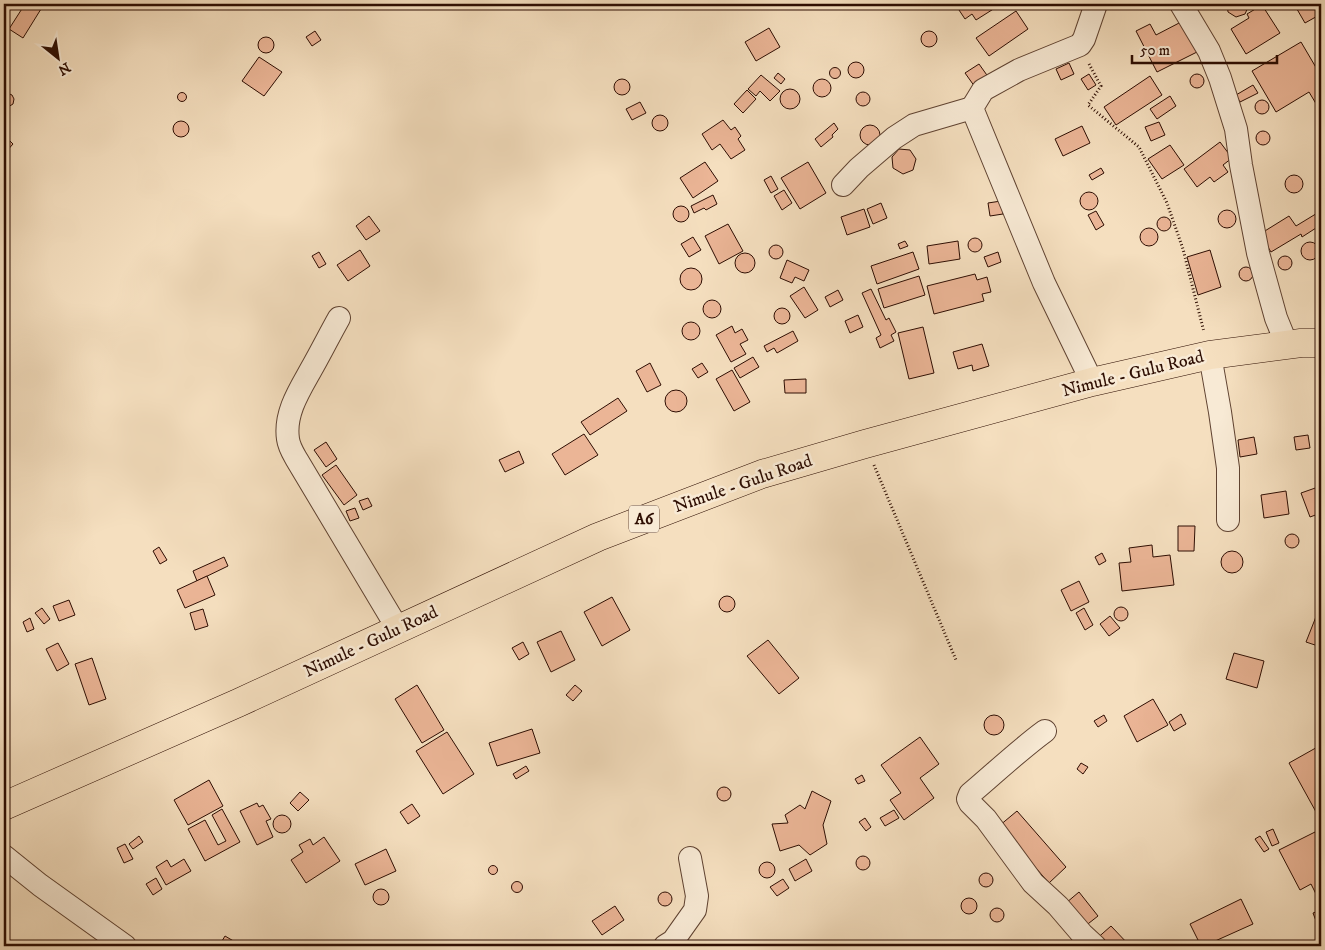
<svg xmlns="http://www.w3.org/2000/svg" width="1325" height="950" font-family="'IM FELL DW Pica',serif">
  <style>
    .building { fill: #ebb596; stroke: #2d0d02 }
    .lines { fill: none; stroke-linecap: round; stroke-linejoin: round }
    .minor-casing { stroke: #5f4231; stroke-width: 24 }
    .major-casing { stroke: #2d0d02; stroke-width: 29 }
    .path { stroke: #2d0d02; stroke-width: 3; stroke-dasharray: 1 2.5; stroke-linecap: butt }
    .minor { stroke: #f8ead5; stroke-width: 22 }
    .major { stroke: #f5dfbf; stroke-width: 28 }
    .labels { text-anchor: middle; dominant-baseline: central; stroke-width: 5; stroke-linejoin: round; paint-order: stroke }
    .shield { fill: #f8ead5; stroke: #6a4f41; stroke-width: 1 }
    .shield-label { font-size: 16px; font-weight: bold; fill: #2d0d02 }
    .street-label { font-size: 18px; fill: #2d0d02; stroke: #f8ead5 }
  </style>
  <rect width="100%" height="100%" fill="#f5dfbf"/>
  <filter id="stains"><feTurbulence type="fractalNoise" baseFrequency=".004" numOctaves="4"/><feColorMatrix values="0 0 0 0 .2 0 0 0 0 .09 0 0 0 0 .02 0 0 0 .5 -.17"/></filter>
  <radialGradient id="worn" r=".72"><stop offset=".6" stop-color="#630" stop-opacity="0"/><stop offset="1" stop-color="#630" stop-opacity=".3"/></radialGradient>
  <!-- building -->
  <g class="building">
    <path d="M25,4H33L41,9L23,38L9,29Z"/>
    <path d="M955,4H992L995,8L976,20L972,14L965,19Z"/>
    <path d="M1227,4H1248L1249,5L1245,14L1236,17L1228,12Z"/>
    <path d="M1294,4H1321V14L1305,23Z"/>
    <path d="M1262,5L1280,33L1246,54L1231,29L1249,18L1247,14Z"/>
    <path d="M1016,11L1028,29L989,56L976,38Z"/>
    <path d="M1181,22L1197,52L1157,72L1136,31L1150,24L1156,35Z"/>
    <path d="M769,28L780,47L756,61L745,42Z"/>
    <circle cx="929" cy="39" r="8"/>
    <path d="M315,31L321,40L312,46L306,37Z"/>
    <circle cx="266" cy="45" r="8"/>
    <path d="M1301,42L1321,76V112L1309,92L1276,112L1252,71Z"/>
    <path d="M259,57L282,72L264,96L242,81Z"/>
    <circle cx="856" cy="70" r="8"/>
    <path d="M1069,63L1074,74L1061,80L1056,69Z"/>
    <path d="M979,64L989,78L975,87L965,73Z"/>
    <circle cx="835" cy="73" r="5.5"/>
    <path d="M778,73L785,79L781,84L774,78Z"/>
    <path d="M1089,74L1096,85L1088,90L1081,79Z"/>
    <circle cx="1197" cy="81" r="7"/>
    <path d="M761,75L780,91L770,101L760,91L756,96L748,89Z"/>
    <path d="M1150,76L1162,95L1116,125L1104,107Z"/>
    <circle cx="822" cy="88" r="9"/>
    <circle cx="622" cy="87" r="8"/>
    <path d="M1253,85L1258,93L1240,102L1236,95Z"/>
    <circle cx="790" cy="99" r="10"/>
    <path d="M747,90L756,99L743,113L734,104Z"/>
    <circle cx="863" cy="99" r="7"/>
    <circle cx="182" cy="97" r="4.5"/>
    <path d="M7,93L12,95L14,99L13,104L8,107L4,105V95Z"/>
    <path d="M1170,96L1176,106L1157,119L1150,109Z"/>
    <circle cx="1262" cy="107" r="7"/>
    <path d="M640,102L646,113L632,120L626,109Z"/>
    <circle cx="660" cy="123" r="8"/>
    <path d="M723,120L731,130L735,127L741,136L738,139L745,150L731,159L720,144L712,150L702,134Z"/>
    <circle cx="181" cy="129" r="8"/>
    <path d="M1159,122L1165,135L1151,141L1145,127Z"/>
    <path d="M834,123L838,129L832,135L833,137L821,147L815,139Z"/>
    <circle cx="870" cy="135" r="10"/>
    <path d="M1082,126L1090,143L1063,156L1055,139Z"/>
    <circle cx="1263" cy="138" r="7"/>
    <path d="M6,137L13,144L4,154V139Z"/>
    <path d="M1220,142L1232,158L1223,165L1228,172L1214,182L1210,177L1197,187L1184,169Z"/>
    <path d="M1170,145L1184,165L1162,179L1148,159Z"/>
    <path d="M899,149L910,150L916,159L913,170L903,174L893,168L892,157Z"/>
    <path d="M705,162L718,181L693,198L680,178Z"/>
    <path d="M808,162L826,193L800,209L781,178Z"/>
    <path d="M1101,168L1104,173L1092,180L1089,175Z"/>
    <circle cx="1294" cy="184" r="9"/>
    <path d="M771,176L778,189L771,193L764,180Z"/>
    <path d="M784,190L792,203L782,210L774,196Z"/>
    <circle cx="1089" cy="201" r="9"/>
    <path d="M713,195L717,204L706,210L704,208L694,213L691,206Z"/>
    <path d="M1001,201L1003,214L990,216L988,203Z"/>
    <path d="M881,203L887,218L873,224L867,209Z"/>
    <circle cx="681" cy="214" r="8"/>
    <path d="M864,209L870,227L847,235L841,217Z"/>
    <circle cx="1227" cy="219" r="9"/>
    <path d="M1096,211L1104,225L1096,230L1088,215Z"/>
    <path d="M1319,212L1321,216V228L1317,230L1316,228L1302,237L1301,234L1271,252L1260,234L1289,216L1296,226Z"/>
    <path d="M369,216L380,231L366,240L356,226Z"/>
    <circle cx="1164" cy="224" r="7"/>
    <path d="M728,224L743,251L719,264L705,236Z"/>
    <circle cx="1149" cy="237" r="9"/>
    <path d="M693,237L701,250L689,257L681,244Z"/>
    <circle cx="975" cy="245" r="7"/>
    <path d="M905,241L908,246L900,249L898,244Z"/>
    <path d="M958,241L960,259L929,264L927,246Z"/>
    <circle cx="1310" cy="251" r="9"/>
    <circle cx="776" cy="252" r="7"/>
    <path d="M360,250L370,266L348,281L337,265Z"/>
    <path d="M1210,250L1221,287L1198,295L1187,257Z"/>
    <path d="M319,252L326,264L319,268L312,256Z"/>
    <path d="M913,252L919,269L877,284L871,266Z"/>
    <path d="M998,252L1001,262L988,267L984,257Z"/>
    <circle cx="745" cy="263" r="10"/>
    <circle cx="1285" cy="263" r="7"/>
    <path d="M787,260L809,270L804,281L795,277L792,283L780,278Z"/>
    <circle cx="1246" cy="274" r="7"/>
    <circle cx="691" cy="279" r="11"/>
    <path d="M975,274L977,280L987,277L991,292L982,294L984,301L934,314L927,286Z"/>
    <path d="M919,276L925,295L884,308L878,289Z"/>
    <path d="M804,287L818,310L805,318L790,296Z"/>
    <path d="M871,289L886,320L889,318L896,332L891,335L894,341L880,348L876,338L881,335L862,293Z"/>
    <path d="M838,290L843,300L830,307L825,297Z"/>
    <circle cx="712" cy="309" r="9"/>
    <circle cx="782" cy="316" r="8"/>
    <path d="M858,315L863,327L850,333L845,321Z"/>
    <circle cx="691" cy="331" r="9"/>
    <path d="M732,326L735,333L742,329L748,340L740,344L746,354L731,362L716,335Z"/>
    <path d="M923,327L934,373L909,379L898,333Z"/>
    <path d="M793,331L798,341L777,353L774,348L767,352L764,346Z"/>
    <path d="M982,344L989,366L973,371L972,365L958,369L953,352Z"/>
    <path d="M753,357L759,367L740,378L734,368Z"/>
    <path d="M650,363L661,385L647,392L636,371Z"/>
    <path d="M702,363L708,372L698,378L692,369Z"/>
    <path d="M732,370L750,402L734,411L716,379Z"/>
    <path d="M806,379V393H785L784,380Z"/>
    <circle cx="676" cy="401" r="11"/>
    <path d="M618,398L627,411L590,435L581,422Z"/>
    <path d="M584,434L598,455L565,475L552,454Z"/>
    <path d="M1308,435L1310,448L1296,450L1294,437Z"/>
    <path d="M1254,437L1257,454L1240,457L1238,440Z"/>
    <path d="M326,442L337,459L326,467L314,450Z"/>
    <path d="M519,451L524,463L505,472L499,460Z"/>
    <path d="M336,465L357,495L344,505L322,475Z"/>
    <path d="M1321,486V513L1310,517L1301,493Z"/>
    <path d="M1286,491L1289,514L1264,518L1261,495Z"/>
    <path d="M368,498L372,506L363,510L359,501Z"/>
    <path d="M355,508L359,518L350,521L346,511Z"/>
    <path d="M1178,526H1195L1194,551H1178Z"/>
    <circle cx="1292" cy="541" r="7"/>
    <path d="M1152,545L1153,557L1170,555L1174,585L1122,591L1119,563L1131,562L1129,548Z"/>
    <path d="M159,547L167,560L160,564L153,551Z"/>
    <circle cx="1232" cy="562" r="11"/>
    <path d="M1102,553L1106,561L1099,565L1095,557Z"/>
    <path d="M224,557L228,566L197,581L193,571Z"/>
    <path d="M207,576L215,595L185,608L177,590Z"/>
    <path d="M1079,581L1089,602L1071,611L1061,590Z"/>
    <circle cx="727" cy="604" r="8"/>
    <path d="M612,597L630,630L602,646L584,612Z"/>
    <path d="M69,600L75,615L59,621L53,606Z"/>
    <path d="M1321,604V647L1306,642Z"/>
    <circle cx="1121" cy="614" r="7"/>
    <path d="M42,608L50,619L44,624L35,613Z"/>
    <path d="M1084,608L1093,625L1085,630L1076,613Z"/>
    <path d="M203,609L208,626L195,630L190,613Z"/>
    <path d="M1110,616L1120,628L1109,636L1100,624Z"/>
    <path d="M30,618L34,629L27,632L23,622Z"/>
    <path d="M561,631L575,660L551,672L537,642Z"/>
    <path d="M768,640L799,678L779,694L747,656Z"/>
    <path d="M523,642L529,654L519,660L512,648Z"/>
    <path d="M58,643L69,664L57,671L46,649Z"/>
    <path d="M1234,653L1264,661L1257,688L1226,679Z"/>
    <path d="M92,658L106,699L89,705L75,664Z"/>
    <path d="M417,685L444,730L422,743L395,699Z"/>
    <path d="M575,685L582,691L573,701L566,695Z"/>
    <path d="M1153,699L1168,725L1137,742L1124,716Z"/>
    <path d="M1181,714L1186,724L1174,731L1169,722Z"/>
    <circle cx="994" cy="725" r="10"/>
    <path d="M1104,715L1107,721L1098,727L1094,721Z"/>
    <path d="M532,729L540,753L497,766L489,743Z"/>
    <path d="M447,732L474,774L443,794L416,751Z"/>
    <path d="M920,737L939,764L920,778L934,798L904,820L890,800L901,793L881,765Z"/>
    <path d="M1321,745V821L1289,763Z"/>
    <path d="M1081,763L1088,767L1083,774L1077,769Z"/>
    <path d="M526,766L529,771L516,779L513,774Z"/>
    <path d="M862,775L865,781L858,784L855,779Z"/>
    <path d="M209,780L223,806L188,825L174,800Z"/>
    <circle cx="724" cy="794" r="7"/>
    <path d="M812,791L831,801L823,825L827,844L810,855L799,845L780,851L772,824L788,823L785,815L800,805L805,809Z"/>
    <path d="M300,792L309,800L298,811L290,803Z"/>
    <path d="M257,803L259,807L263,805L271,819L266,821L273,837L257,845L240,811Z"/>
    <path d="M412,804L420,816L408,824L400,812Z"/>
    <path d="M222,809L240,842L205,861L188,829L205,820L218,845L226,841L212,815Z"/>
    <path d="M894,810L899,818L885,826L880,818Z"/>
    <path d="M1017,811L1066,867L1049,883L999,826Z"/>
    <circle cx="282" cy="824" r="9"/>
    <path d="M865,818L871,827L866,831L859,822Z"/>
    <path d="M1273,829L1279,843L1272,846L1266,832Z"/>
    <path d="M1315,832L1321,845V897L1318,898L1311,884L1300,890L1279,850Z"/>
    <path d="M139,836L143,842L133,849L129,844Z"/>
    <path d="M1260,836L1269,849L1264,852L1255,839Z"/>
    <path d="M324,837L340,861L306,883L291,860L303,852L299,845L310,839L313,845Z"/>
    <path d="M125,844L133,859L124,863L117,848Z"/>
    <path d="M386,849L396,871L365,885L355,864Z"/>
    <circle cx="863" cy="863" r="7"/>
    <path d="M184,859L191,871L166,885L156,867L167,860L171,867Z"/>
    <path d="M806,859L812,871L795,881L789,869Z"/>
    <circle cx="767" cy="870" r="8"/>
    <circle cx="493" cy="870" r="4.5"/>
    <circle cx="986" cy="880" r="7"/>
    <path d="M156,878L162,889L153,895L146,884Z"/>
    <path d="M783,879L789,888L777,896L770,887Z"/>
    <circle cx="517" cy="887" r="5.5"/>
    <circle cx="381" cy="897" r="8"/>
    <circle cx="665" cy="899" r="7"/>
    <path d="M1079,892L1098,916L1084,927L1066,903Z"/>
    <circle cx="969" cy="906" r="8"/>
    <path d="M1241,899L1253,924L1204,946H1201L1190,924Z"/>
    <path d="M615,906L624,920L602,935L592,921Z"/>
    <circle cx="997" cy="915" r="7"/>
    <path d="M1321,910V934L1313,913Z"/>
    <path d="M1111,926L1130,946H1099L1094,941Z"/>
    <path d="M225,936L242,946H219Z"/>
  </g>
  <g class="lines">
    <!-- minor casing -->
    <g class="minor-casing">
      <g id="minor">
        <path d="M1181,4L1209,51L1220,78L1236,129L1241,165L1258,253L1276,318L1287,345"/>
        <path d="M843,185L859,168L894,138L914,125L972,108"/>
        <path d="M339,318C330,334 322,350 313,366C301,388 284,412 288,439C289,447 293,453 297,460L398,629"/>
        <path d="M1210,355L1220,412L1228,468V520"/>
        <path d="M1092,382L1044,283L972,108L983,90L1019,70L1080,45L1084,39L1096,4"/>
        <path d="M1045,731C1019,750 995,773 970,794L968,799L970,803L986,819L1033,883L1058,906L1082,934L1095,946"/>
        <path d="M4,856L40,885L125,946"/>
        <path d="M665,946L673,941L695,910L697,896L690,858"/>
      </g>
    </g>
    <!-- major casing -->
    <g class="major-casing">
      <path id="major" d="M4,806L238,703L598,537L762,474L865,444L1092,382L1210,355L1301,343H1321"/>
    </g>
    <!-- path -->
    <g class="path">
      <path d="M1089,64L1101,86L1088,105L1139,147L1167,203L1183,249L1204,332"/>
      <path d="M874,465L956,660"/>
    </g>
    <!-- minor -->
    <use href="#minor" class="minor"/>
    <!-- major -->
    <use href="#major" class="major"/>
  </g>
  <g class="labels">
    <!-- shield labels -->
    <rect class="shield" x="629" y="505.5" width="30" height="27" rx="4"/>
    <g class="shield-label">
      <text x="644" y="519">A6</text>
    </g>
    <!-- street labels -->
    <g class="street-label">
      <text transform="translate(1133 374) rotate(-14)">Nimule - Gulu Road</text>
      <text transform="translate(743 484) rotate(-19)">Nimule - Gulu Road</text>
      <text transform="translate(371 642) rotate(-25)">Nimule - Gulu Road</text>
    </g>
  </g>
  <!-- margin -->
  <rect width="1325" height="950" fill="none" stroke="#f5dfbf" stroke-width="20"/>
  <rect x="5" y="5" width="1315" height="940" fill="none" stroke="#2d0d02" stroke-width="2.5"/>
  <rect x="10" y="10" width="1305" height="930" fill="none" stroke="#2d0d02"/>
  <!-- north arrow -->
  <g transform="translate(58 58) rotate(150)" stroke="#f8ead5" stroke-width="4" paint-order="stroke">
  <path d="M0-4L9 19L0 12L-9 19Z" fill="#2d0d02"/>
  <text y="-8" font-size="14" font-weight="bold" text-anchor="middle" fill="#2d0d02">N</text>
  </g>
  <!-- scale -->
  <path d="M1132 55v8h145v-8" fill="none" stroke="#2d0d02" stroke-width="2.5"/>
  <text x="1140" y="55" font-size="15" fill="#2d0d02" stroke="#f8ead5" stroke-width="4" paint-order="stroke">50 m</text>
  <rect width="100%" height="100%" filter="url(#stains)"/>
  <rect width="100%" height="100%" fill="url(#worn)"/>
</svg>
